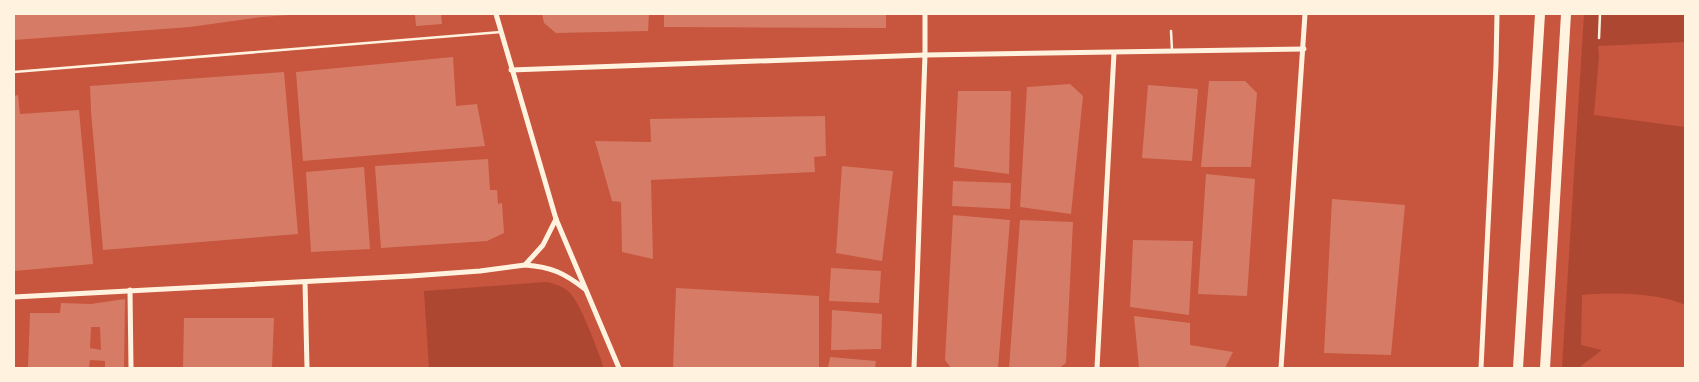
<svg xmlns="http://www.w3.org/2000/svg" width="1699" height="382" font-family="Arial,sans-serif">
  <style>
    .green { fill: #ae4732 }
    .building { fill: #d67c66; fill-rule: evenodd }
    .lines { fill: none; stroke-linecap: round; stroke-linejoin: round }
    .path { stroke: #fff3e0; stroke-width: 2.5 }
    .service { stroke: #fff3e0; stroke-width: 2.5 }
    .minor { stroke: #fff3e0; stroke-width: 5 }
    .motorway { stroke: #fff3e0; stroke-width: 10 }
  </style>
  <rect width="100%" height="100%" fill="#c8553d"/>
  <!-- green -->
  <g class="green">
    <path d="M1584,14H1685V42L1598,46L1599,56L1594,115L1685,127V305C1659,293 1611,292 1582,295L1581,345L1602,350L1581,366V368H1562Z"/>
    <path d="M547,282C555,284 562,286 568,291C581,303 594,342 601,359L603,368H429L424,291Z"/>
  </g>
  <!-- building -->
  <g class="building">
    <path d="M14,14H289V15L262,17L190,27L14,40Z"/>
    <path d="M415,14H441L442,24L416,26Z"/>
    <path d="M542,14H649L648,31L556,33L544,23Z"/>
    <path d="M664,14H886V28L664,27Z"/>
    <path d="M453,57L456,106L477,104L485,146L303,161L296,72Z"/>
    <path d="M284,72L298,234L103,250L91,111L90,86Z"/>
    <path d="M1209,81H1245L1257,93L1251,167H1201Z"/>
    <path d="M1070,84L1083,96L1071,214L1020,207L1027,87Z"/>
    <path d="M1148,85L1198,89L1192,161L1142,158Z"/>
    <path d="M958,91H1011L1009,174L954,167Z"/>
    <path d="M18,95L20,114L79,110L93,264L14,271V96Z"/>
    <path d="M825,116L826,156L814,157L815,172L651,180L653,259L622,252L621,202L612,201L595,141L651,142L650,119Z"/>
    <path d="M488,159L490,190H497L498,204L502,203L504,233L487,241L381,248L375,166Z"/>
    <path d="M842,166L893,171L882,261L836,253Z"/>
    <path d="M364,167L370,249L311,252L306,172Z"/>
    <path d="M1206,174L1255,179L1247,296L1198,294Z"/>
    <path d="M953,181L1011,183L1010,209L952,206Z"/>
    <path d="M1332,199L1405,205L1391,355L1324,353Z"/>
    <path d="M953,215L1010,220L998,368H951L945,360Z"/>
    <path d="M1020,220L1073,222L1066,363L1059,368H1009Z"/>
    <path d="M1133,240L1193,241L1189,315L1130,307Z"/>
    <path d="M831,268L881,271L879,303L829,301Z"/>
    <path d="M676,288L819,296V368H673Z"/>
    <path d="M125,299L124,368H105V361L90,360L89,368H28L30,313H60L61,303L91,304ZM91,327H100L101,350L90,348Z"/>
    <path d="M832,310L882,314L881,349L831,350Z"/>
    <path d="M1134,316L1190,323V345L1233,352L1225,368H1139Z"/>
    <path d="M184,318H274L272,368H183Z"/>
    <path d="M830,357L876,361L875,368H828Z"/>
  </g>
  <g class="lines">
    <!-- path -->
    <path class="path" d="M1599,38L1600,14"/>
    <!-- service -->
    <g class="service">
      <path d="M1171,31L1172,50"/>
      <path d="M14,72L501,32"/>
    </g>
    <!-- minor -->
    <g class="minor">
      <path d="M496,14L556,219L619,368"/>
      <path d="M511,70L925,55L1304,49"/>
      <path d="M525,265C552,267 564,273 585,289"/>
      <path d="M305,282L307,368"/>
      <path d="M130,290L131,368"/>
      <path d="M14,297L411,276L480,271L525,265L543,245L556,219"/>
      <path d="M914,368L925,55V14"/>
      <path d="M1097,368L1114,53"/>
      <path d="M1281,368L1305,14"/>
      <path d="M1481,368L1496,65L1497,14"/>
    </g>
    <!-- motorway -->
    <g class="motorway">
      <path d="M1518,368L1540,14"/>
      <path d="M1545,368L1566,14"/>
    </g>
  </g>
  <!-- border -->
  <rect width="1699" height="382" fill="none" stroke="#fff3e0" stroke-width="30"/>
</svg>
